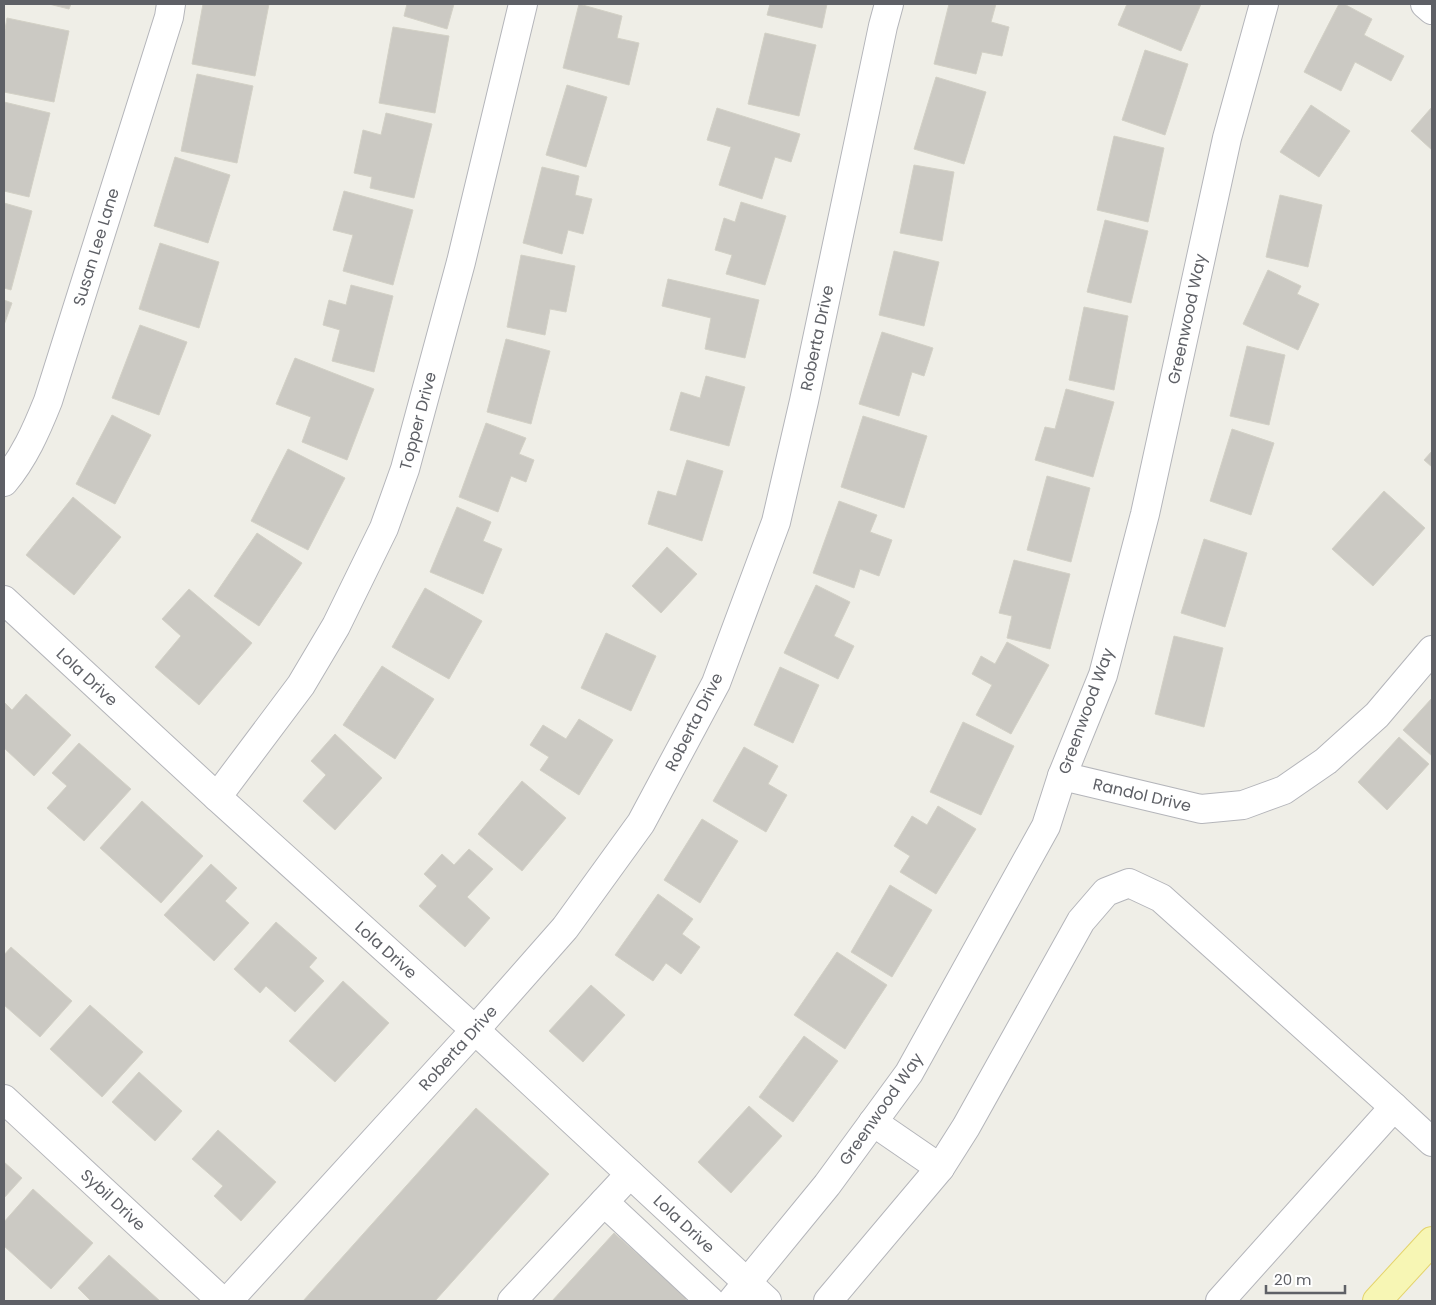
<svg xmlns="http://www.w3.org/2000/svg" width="1436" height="1305" font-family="Poppins,sans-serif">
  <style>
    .building { fill: #cbc9c3; stroke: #d3d1c6 }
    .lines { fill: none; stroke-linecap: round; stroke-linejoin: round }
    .minor-casing { stroke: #b4b5ba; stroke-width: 30 }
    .major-casing { stroke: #e4d36b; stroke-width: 30 }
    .minor { stroke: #fff; stroke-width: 28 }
    .major { stroke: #f7f6b4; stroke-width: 28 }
    .labels { text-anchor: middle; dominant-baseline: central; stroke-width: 5; stroke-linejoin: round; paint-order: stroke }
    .street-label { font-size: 16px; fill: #5e6066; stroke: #fff }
  </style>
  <rect width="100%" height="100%" fill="#efeee7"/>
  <!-- building -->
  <g class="building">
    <path d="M49,4H71L69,9Z"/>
    <path d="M203,4H269L255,76L192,64Z"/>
    <path d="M407,4H454L447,29L404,16Z"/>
    <path d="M579,4L622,16L617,38L639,43L629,85L563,68Z"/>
    <path d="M770,4H827L822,28L767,15Z"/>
    <path d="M949,4H996L991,22L1009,27L1002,56L982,52L976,74L934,64Z"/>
    <path d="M1127,4H1201L1181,51L1118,25Z"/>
    <path d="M1339,4H1344L1372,19L1364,35L1404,56L1391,81L1355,62L1341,91L1304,72Z"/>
    <path d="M7,18L69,31L54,102L4,92V35Z"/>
    <path d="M393,27L449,36L435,113L379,103Z"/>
    <path d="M765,33L816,45L799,116L748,104Z"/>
    <path d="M1145,50L1188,64L1165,135L1122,120Z"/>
    <path d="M197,74L253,86L237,163L181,151Z"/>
    <path d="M936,77L986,92L964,164L914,149Z"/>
    <path d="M567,85L607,97L586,167L546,155Z"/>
    <path d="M4,102L50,113L29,197L4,191Z"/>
    <path d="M1311,105L1350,131L1319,177L1280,152Z"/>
    <path d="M1432,107V150L1411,131Z"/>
    <path d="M717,108L800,134L791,162L775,157L762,199L719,185L731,147L707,140Z"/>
    <path d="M386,113L432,124L414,198L370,188L372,177L354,173L363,130L381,135Z"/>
    <path d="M1114,136L1164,148L1148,222L1097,210Z"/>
    <path d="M175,157L230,175L208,243L154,226Z"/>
    <path d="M914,165L954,172L942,241L900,233Z"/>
    <path d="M542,167L579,176L575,195L592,199L583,234L568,230L562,254L523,243Z"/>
    <path d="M344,191L413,210L393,285L343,271L353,235L333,230Z"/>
    <path d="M1280,195L1322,205L1308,267L1266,257Z"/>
    <path d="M741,202L786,216L765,285L726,274L732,255L715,250L724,218L735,222Z"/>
    <path d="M4,203L32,211L11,290L4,288Z"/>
    <path d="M1105,220L1148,231L1131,303L1087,292Z"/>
    <path d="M160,243L219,262L199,328L139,309Z"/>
    <path d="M894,251L939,262L924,326L879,315Z"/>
    <path d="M521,255L575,266L566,312L550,309L545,335L507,327Z"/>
    <path d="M1268,270L1301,286L1297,294L1319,304L1298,350L1243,324Z"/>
    <path d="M668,279L759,300L745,358L705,349L711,318L662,306Z"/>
    <path d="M351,285L393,296L374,372L332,361L340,330L323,325L329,300L346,305Z"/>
    <path d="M4,300L12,303L4,325Z"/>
    <path d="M1084,307L1128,316L1114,390L1069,380Z"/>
    <path d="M140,325L187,342L159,415L112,398Z"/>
    <path d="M882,332L933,348L924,376L912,372L899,416L859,404Z"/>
    <path d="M506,339L550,351L531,424L487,412Z"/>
    <path d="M1247,346L1285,355L1269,425L1230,416Z"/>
    <path d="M295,358L374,389L347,460L302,442L311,417L276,404Z"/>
    <path d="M706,376L745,387L729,446L670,430L681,392L700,398Z"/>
    <path d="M1066,389L1114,402L1093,477L1035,460L1045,427L1055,429Z"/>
    <path d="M112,415L151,435L115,504L76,484Z"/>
    <path d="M863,416L927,436L904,508L841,487Z"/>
    <path d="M486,423L526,438L519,454L534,460L526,482L511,476L498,512L459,497Z"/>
    <path d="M1232,429L1274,443L1251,515L1210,501Z"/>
    <path d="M288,449L345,478L308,550L251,521Z"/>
    <path d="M1432,451V467L1424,460Z"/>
    <path d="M687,460L723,471L702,541L648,524L658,491L676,496Z"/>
    <path d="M1047,476L1090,488L1071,562L1027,550Z"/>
    <path d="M1384,491L1425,528L1373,586L1332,549Z"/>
    <path d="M73,497L121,537L74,595L26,555Z"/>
    <path d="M839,501L877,515L870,532L892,540L879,576L860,569L854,588L813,573Z"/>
    <path d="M457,507L491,522L483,541L502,549L483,594L430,572Z"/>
    <path d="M257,533L302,563L259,626L214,596Z"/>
    <path d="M1204,539L1247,553L1225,627L1181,613Z"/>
    <path d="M667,547L697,574L661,613L632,586Z"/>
    <path d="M1014,560L1070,574L1050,649L1007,638L1012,616L999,613Z"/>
    <path d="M816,585L850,602L834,636L854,646L838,679L784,653Z"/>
    <path d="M425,588L482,621L449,679L392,647Z"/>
    <path d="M189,589L252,643L199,705L155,667L181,636L162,619Z"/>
    <path d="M606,633L656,656L631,711L581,688Z"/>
    <path d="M1174,636L1223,648L1204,727L1155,714Z"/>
    <path d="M1007,642L1049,665L1011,734L976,715L992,685L972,674L981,656L995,664Z"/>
    <path d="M382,666L434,699L395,759L343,725Z"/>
    <path d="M780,667L819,685L793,743L754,725Z"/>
    <path d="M26,694L71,735L34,776L4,748V702L12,710Z"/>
    <path d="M1432,698V756L1403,730Z"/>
    <path d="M579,719L613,740L579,795L540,770L549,757L530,745L543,725L566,739Z"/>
    <path d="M963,722L1014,746L981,815L930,792Z"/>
    <path d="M335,734L382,778L335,830L303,801L326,775L311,761Z"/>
    <path d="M1399,737L1429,764L1387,810L1358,782Z"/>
    <path d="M79,743L131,789L84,841L47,808L67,786L52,773Z"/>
    <path d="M744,747L778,766L768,784L787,795L766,832L713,801Z"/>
    <path d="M522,781L566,818L522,871L478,834Z"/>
    <path d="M142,801L203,856L161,903L100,848Z"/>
    <path d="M938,806L976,829L936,894L900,872L910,856L894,846L912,816L927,825Z"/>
    <path d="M702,819L738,841L700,903L664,880Z"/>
    <path d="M469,849L493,869L467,897L490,918L465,947L419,906L437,886L424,874L442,854L454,865Z"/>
    <path d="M211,864L237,888L225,901L249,923L214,961L164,915Z"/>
    <path d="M890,885L932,910L892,977L851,952Z"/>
    <path d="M658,894L693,919L682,934L700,947L681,974L666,963L653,981L615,955Z"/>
    <path d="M276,922L317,958L309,967L324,981L295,1012L266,986L260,993L234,969Z"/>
    <path d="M11,947L72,1001L40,1037L4,1005V955Z"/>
    <path d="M837,952L887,985L845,1049L794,1015Z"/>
    <path d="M343,981L389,1023L335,1082L289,1041Z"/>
    <path d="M591,985L625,1015L583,1062L549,1031Z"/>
    <path d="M90,1005L143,1052L102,1097L50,1049Z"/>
    <path d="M804,1036L838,1061L793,1122L759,1097Z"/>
    <path d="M139,1072L182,1111L155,1141L112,1102Z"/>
    <path d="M749,1106L782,1136L731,1193L698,1162Z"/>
    <path d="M476,1108L549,1174L435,1301H303Z"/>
    <path d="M218,1130L276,1182L241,1221L214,1196L223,1186L192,1159Z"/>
    <path d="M4,1162L22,1178L4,1198Z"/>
    <path d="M33,1189L93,1243L51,1289L4,1246V1222Z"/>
    <path d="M614,1233L687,1298L684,1301H552Z"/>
    <path d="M109,1255L160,1301H91L78,1288Z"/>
  </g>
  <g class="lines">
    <!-- minor casing -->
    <g class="minor-casing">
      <g id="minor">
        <path d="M1425,4L1432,10"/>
        <path d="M4,482C24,458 36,431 48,401L169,17L171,4"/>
        <path d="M4,600L217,797L475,1030L767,1301"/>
        <path d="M1062,776L1201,809L1243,805L1284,790L1326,761L1377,715L1432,650"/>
        <path d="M217,797L301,685L336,626L384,528L405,469L461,262L523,4"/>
        <path d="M4,1099L222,1301"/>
        <path d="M873,1122L940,1168"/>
        <path d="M604,1202L710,1301"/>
        <path d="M228,1301L475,1030L565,928L641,823L716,683L776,522L804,401L883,26L889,4"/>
        <path d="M512,1301L630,1174"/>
        <path d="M732,1301L827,1185L909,1073L1046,826L1062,776L1103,675L1145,514L1227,138L1264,4"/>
        <path d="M828,1301L940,1168L966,1127L1081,921L1106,892L1129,883L1161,898L1394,1107"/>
        <path d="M1220,1301L1394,1107L1432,1142"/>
      </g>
    </g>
    <!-- major casing -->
    <g class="major-casing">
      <path id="major" d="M1377,1301L1432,1241"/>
    </g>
    <!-- minor -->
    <use href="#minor" class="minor"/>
    <!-- major -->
    <use href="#major" class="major"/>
  </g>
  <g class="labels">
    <!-- street labels -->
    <g class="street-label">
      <text transform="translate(96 247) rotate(-73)">Susan Lee Lane</text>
      <text transform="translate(1187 319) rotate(-78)">Greenwood Way</text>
      <text transform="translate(817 338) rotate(-78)">Roberta Drive</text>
      <text transform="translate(418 421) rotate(-75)">Topper Drive</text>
      <text transform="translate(87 677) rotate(43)">Lola Drive</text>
      <text transform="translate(1086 711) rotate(-70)">Greenwood Way</text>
      <text transform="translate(694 722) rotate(-63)">Roberta Drive</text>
      <text transform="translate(1142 795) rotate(13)">Randol Drive</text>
      <text transform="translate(386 950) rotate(42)">Lola Drive</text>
      <text transform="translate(458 1048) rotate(-48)">Roberta Drive</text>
      <text transform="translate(881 1109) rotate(-55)">Greenwood Way</text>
      <text transform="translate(113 1200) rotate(43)">Sybil Drive</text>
      <text transform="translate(684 1224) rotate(43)">Lola Drive</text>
    </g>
  </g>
  <!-- border -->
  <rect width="1436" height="1305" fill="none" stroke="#5e6066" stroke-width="10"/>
  <!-- scale -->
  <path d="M1266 1285v8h79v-8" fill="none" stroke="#5e6066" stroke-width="2.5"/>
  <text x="1274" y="1285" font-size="15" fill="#5e6066" stroke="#ffffff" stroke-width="4" paint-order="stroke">20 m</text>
</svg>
